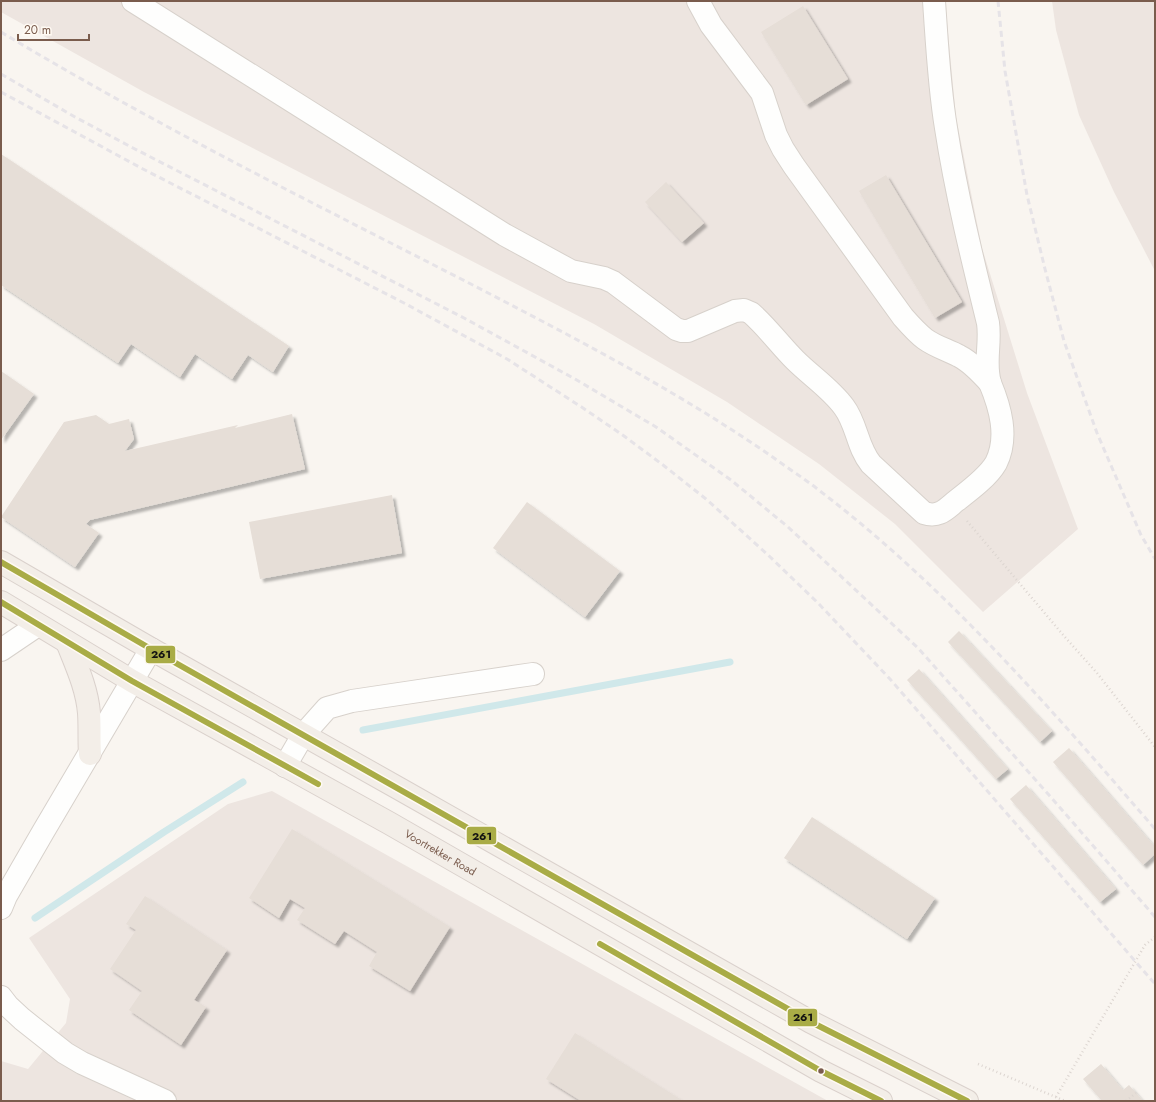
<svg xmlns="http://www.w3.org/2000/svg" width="1156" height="1102" viewBox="0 0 1156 1102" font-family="Jost,sans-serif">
	<defs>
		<filter id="shadow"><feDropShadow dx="3.5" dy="3.5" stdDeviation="1" flood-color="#0004"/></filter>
	</defs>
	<rect width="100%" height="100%" fill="#f9f5f0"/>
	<g fill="#ede5e0">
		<polygon points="1,1 945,1 956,117 982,248 1027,393 1078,529 983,612 895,524 819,464 727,402 594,324 144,92 1,12"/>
		<polygon points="1052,1 1155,1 1155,271 1114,192 1079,115 1056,30"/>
		<polygon points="272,791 828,1101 1,1101 1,1061 28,1069 66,1023 70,999 29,938 228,804"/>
	</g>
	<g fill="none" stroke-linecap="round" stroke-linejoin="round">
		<g stroke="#d0e8ea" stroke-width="7">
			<polyline points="363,730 730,662"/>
			<polyline points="35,918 164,832 243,782"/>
		</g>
	</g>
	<g fill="#e6ded7" filter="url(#shadow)">
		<polygon points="803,6 848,79 806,105 761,32"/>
		<polygon points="1,154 289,346 273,372 248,355 232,379 195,354 180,377 131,344 118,363 1,285"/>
		<polygon points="886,175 962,302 935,318 859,191"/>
		<polygon points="666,182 704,223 682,242 645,202"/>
		<polygon points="1,371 34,394 1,440"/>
		<polygon points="292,414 305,469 90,520 86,524 99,533 75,567 1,517 64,422 96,415 109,424 129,419 134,439 125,451 238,425 235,428"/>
		<polygon points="392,495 402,553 260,579 249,522"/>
		<polygon points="527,502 620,571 585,617 493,548"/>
		<polygon points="959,631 1052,731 1040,742 948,642"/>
		<polygon points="919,669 1008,769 996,779 907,680"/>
		<polygon points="1069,748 1155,847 1155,854 1143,865 1053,762"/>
		<polygon points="1026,785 1116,889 1100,902 1010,799"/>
		<polygon points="812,817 935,898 907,939 784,858"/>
		<polygon points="292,829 450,927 410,991 369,966 377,952 344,931 335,944 297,920 305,908 290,899 279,918 249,898"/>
		<polygon points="145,896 227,950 194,1000 206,1007 181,1045 129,1010 142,991 110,969 136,930 126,924"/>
		<polygon points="575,1033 683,1101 581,1101 546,1079"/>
		<polygon points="1101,1064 1123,1090 1129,1085 1143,1101 1102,1101 1083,1079"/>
	</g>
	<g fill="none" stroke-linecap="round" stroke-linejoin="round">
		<g stroke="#d7d1cb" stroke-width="24">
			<g id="minor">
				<path d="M133,1L505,235L571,271L604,278L613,282L676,329L682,331H688L735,311L744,310L751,313C767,327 780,345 795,360C811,376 831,389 844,407C857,424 857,447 871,464L924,513C939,518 946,509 956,501C969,491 988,477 996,463C1009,437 1000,407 990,383"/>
				<path d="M698,1L711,25L762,93L776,135L783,149L794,166L903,317C910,325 917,333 925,339C936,347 948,350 959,356C971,362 981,373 990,383C984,363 991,343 988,323C972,258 956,193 946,128C939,86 937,43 934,1"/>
				<polyline points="1,650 38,625"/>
				<polyline points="285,766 303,735 327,708 352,701 533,674"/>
				<polyline points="1,908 6,896 43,832 151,649"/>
				<polyline points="1,997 8,1006 22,1019 65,1053 82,1063 165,1101"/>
			</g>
		</g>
		<g stroke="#dad1cc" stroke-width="24">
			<g id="major">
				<polyline points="1,562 151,649 398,788 811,1022 967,1101"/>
				<path id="s1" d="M1,602L132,681L389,823L821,1071L881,1101"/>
				<path d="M67,642C76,665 87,688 89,713C90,727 89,741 90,754"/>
			</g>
		</g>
		<g stroke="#dcd5d0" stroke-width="2.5" stroke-dasharray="1 3" stroke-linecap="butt">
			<polyline points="967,521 1064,636 1097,673 1155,747"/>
			<polyline points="978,1064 1065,1101"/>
			<polyline points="1126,1101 1136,1093"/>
		</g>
		<use href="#minor" stroke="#fefefd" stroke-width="22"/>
		<use href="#major" stroke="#f3eee8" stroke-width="22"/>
		<g stroke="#e6e3e7" stroke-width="3" stroke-dasharray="6 4" stroke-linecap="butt">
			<polyline points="998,1 1005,71 1027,195 1045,269 1064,341 1097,433 1141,535 1155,559"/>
			<path d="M1,32C152,123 309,201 465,281C571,336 676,390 774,458C789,469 805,479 820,491C947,588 1051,709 1155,829"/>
			<polyline points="1,74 75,117 133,148 464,318 575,379 656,427 731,480 788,527 918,648 1049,795 1155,917"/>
			<polyline points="1,92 143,169 404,303 507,359 583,408 624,436 663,465 706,499 767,554 818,603 890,679 1155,984"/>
		</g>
		<polyline stroke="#dcd5d0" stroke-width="2.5" stroke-dasharray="1 3" stroke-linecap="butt" points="1056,1097 1145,945 1155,937"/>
		<g stroke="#fffaf3" stroke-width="9">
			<g id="bus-1">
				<polyline points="1,562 151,649 811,1022 967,1101"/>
				<polyline points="1,602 132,681 318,784"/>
				<polyline points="600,944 821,1071 881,1101"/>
			</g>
		</g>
		<use href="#bus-1" stroke="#a9ac46" stroke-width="6"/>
	</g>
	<circle fill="#7a5c4d" stroke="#fffaf3" stroke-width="1.5" cx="821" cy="1071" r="3.5"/>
	<g text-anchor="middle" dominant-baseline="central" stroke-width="3.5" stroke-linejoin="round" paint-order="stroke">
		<g font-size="11" fill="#7a5c4d" stroke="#fffaf3">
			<text stroke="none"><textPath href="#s1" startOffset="506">Voortrekker Road</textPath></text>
		</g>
	</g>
	<g stroke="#fffaf3" stroke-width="1.5">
		<rect x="145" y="645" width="31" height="19" rx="4" fill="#a9ac46"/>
		<rect x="466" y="826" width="31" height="19" rx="4" fill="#a9ac46"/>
		<rect x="787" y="1008" width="31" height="19" rx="4" fill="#a9ac46"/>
	</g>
	<g font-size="11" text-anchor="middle" font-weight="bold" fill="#111">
		<text x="161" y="658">261</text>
		<text x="482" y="840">261</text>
		<text x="803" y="1021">261</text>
	</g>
	<rect width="1156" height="1102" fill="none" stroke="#7a5c4d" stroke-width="4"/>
	<path d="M18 34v6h71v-6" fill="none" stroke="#7a5c4d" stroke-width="2"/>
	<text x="24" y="34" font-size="12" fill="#7a5c4d" stroke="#fffaf3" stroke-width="3" paint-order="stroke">20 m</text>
</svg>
